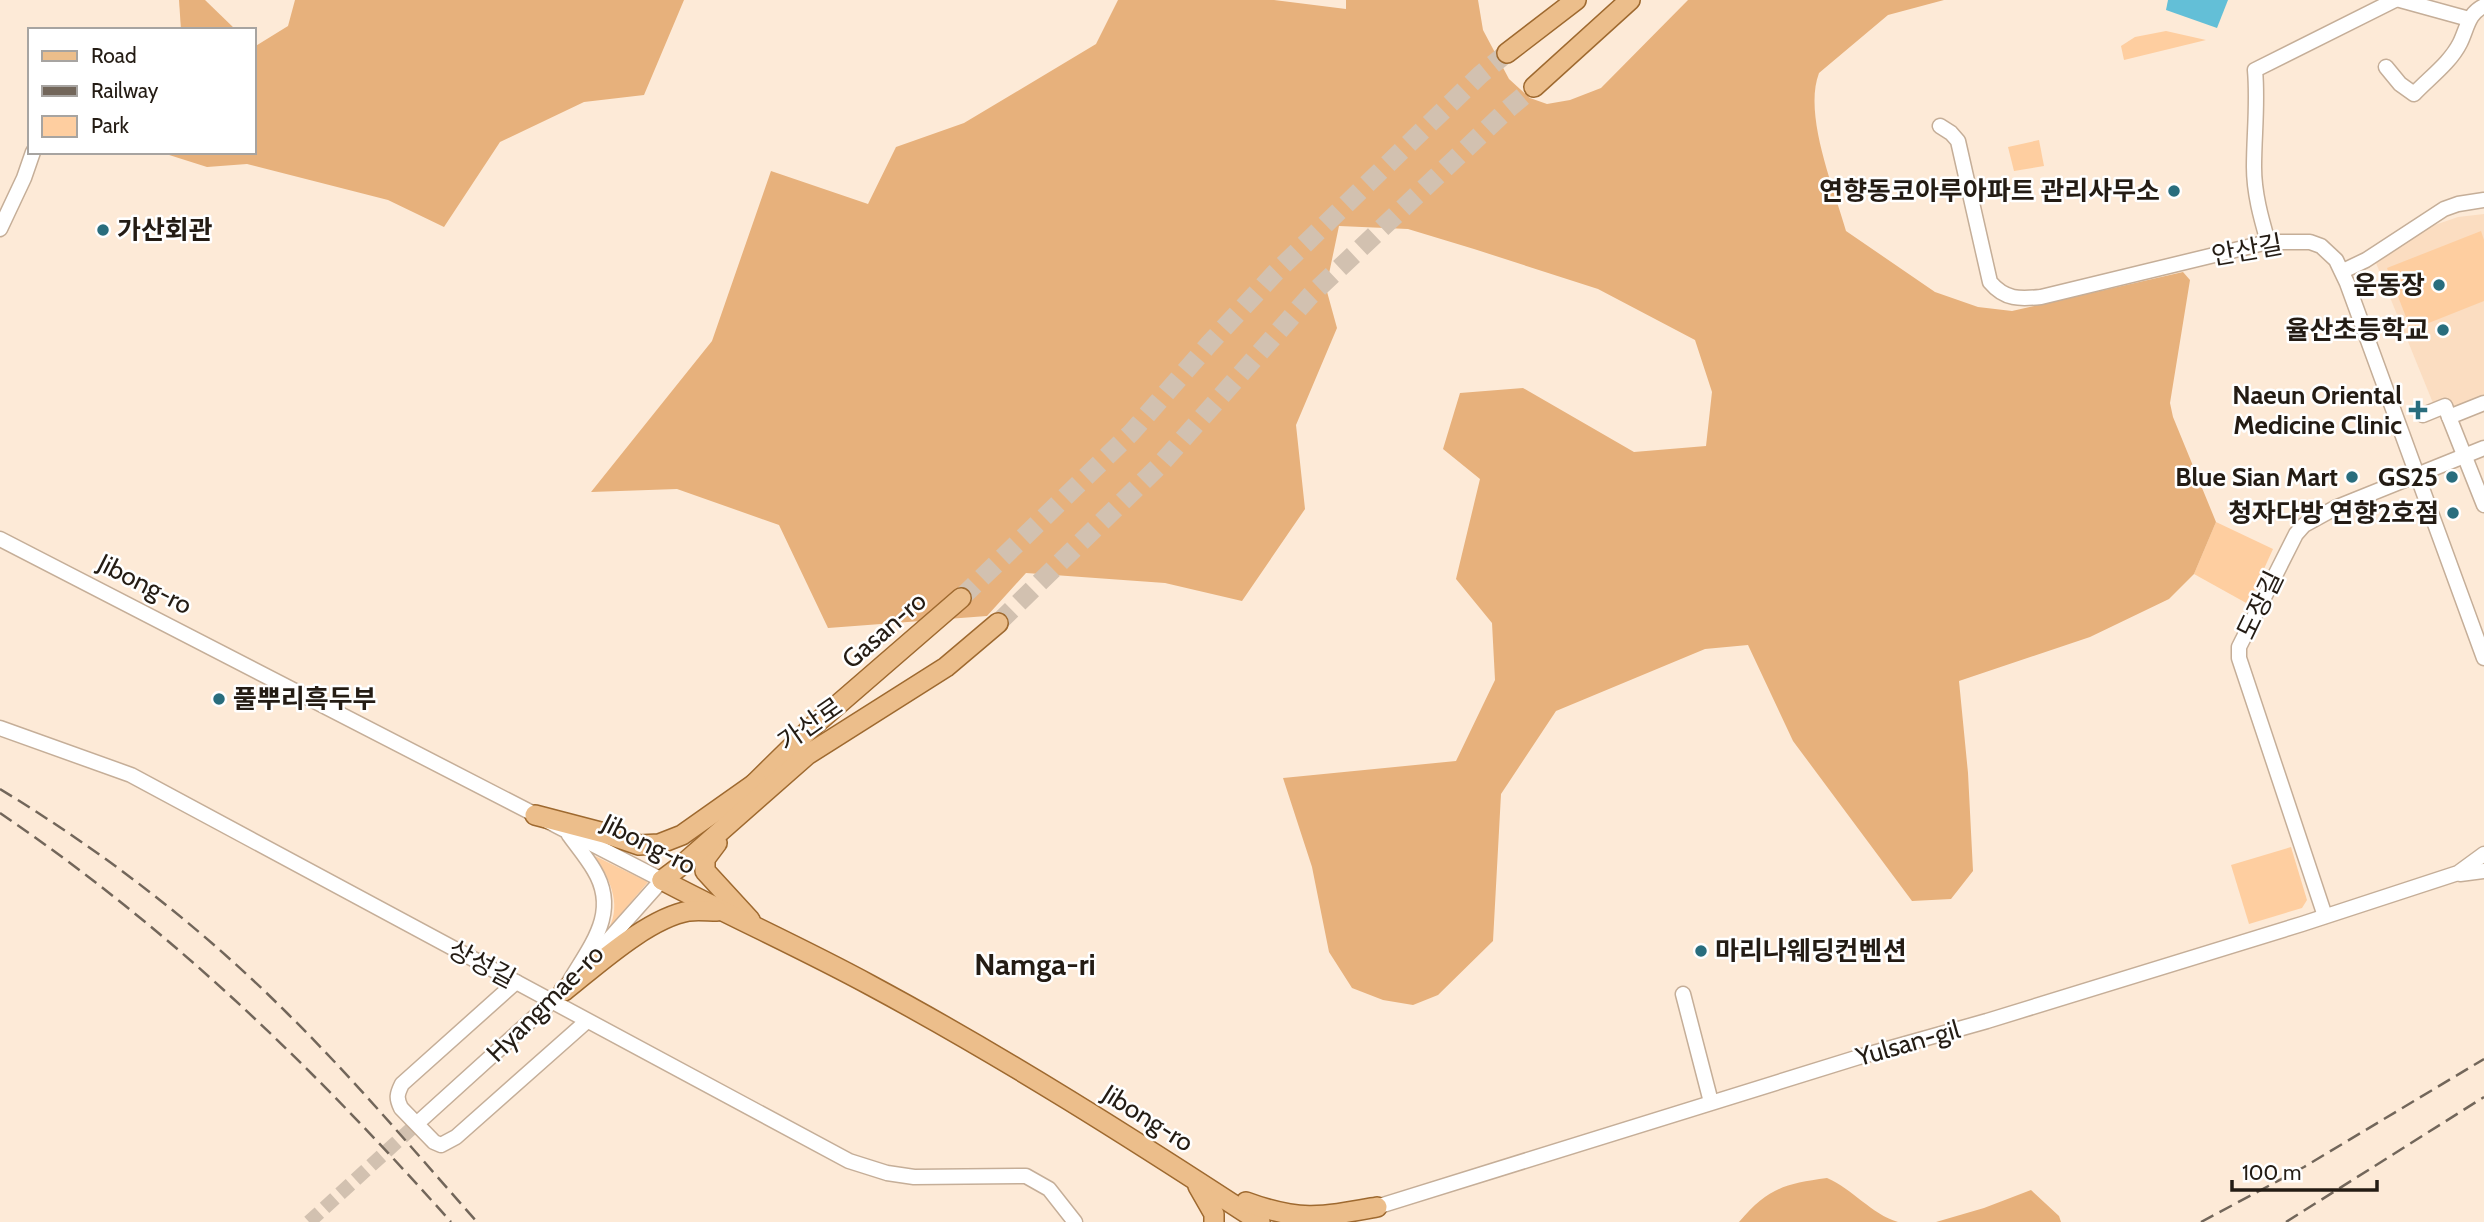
<svg xmlns="http://www.w3.org/2000/svg" width="2484" height="1222" viewBox="0 0 2484 1222" font-family="Cabin,'Noto Sans KR',sans-serif">
	<rect width="100%" height="100%" fill="#fdead7"/>
	<polygon fill="#fbddc1" points="2484,214 2484,397 2452,409 2446,399 2433,403 2376,263 2429,227 2458,217"/>
	<g fill="#fecea0">
		<polygon points="2166,31 2206,40 2124,60 2121,46 2135,37"/>
		<polygon points="2039,140 2044,166 2014,171 2008,147"/>
		<polygon points="2481,231 2484,240 2484,301 2411,330 2387,268"/>
		<polygon points="2216,522 2273,549 2248,604 2194,574"/>
		<polygon points="2291,847 2307,900 2302,908 2249,924 2231,865"/>
		<path d="M595,856L648,882L609,928C622,903 609,878 595,856Z"/>
	</g>
	<g fill="#e7b17c">
		<polygon points="179,0 205,0 236,30 181,30"/>
		<polygon points="295,0 684,0 644,95 584,102 500,142 444,227 388,200 247,164 207,167 166,154 166,152 254,152 254,47 288,26"/>
		<path d="M1118,0H1274L1346,9V0H1478L1483,30L1509,79L1530,98L1547,104L1570,100L1601,88L1688,0H1944L1888,15L1819,73C1803,115 1834,188 1846,231L1935,292L1978,307L2012,311L2183,272L2190,280L2170,403L2173,417L2216,522L2194,574L2169,599L2090,637L1959,681L1968,773L1973,871L1951,899L1912,901L1793,741L1748,645L1705,649L1556,711L1501,794L1493,941L1438,995L1413,1005L1383,1000L1352,988L1329,952L1312,867L1283,778L1456,761L1495,680L1492,623L1456,579L1480,479L1443,449L1460,393L1523,388L1634,452L1706,446L1712,392L1695,340L1598,289L1474,249L1408,229L1339,226L1326,288L1337,328L1296,425L1305,509L1242,601L1165,583L1026,573L987,616L828,628L779,525L677,489L591,492L712,341L771,171L868,204L896,147L964,123L1096,44Z"/>
		<path d="M1827,1178C1853,1189 1871,1214 1898,1222H1739C1768,1188 1784,1184 1827,1178Z"/>
		<polygon points="2031,1190 2059,1216 2061,1222 1936,1222 1984,1208"/>
	</g>
	<polygon fill="#63bfd7" points="2168,0 2228,0 2217,28 2166,10"/>
	<g fill="none" stroke-linecap="round" stroke-linejoin="round">
		<polyline stroke="#d2c1b0" stroke-width="14" stroke-dasharray="14 7" stroke-linecap="butt" points="309,1222 422,1119"/>
		<g stroke="#d2c1b0" stroke-width="19" stroke-dasharray="19 10" stroke-linecap="butt">
			<polyline points="961,598 1131,433 1209,344 1276,272 1480,75 1507,53"/>
			<polyline points="998,623 1159,466 1310,296 1508,109 1534,87"/>
		</g>
		<g stroke="#c5ae98" stroke-width="17">
			<g id="minor">
				<polyline points="2400,0 2469,19"/>
				<path d="M2386,67L2400,84L2414,94C2429,78 2450,63 2460,43C2467,29 2468,13 2484,6"/>
				<path d="M1940,126L1951,133L1958,141L1990,282C2005,300 2020,299 2041,297L2268,242H2310L2321,246L2336,260L2347,283L2484,658"/>
				<polyline points="0,229 24,178 33,152"/>
				<path d="M2268,242C2261,218 2254,193 2254,167C2254,135 2258,103 2255,70L2395,0"/>
				<polyline points="2343,271 2366,260 2444,209 2458,204 2484,200"/>
				<polyline points="2484,403 2449,417 2484,505"/>
				<polyline points="2423,415 2445,406 2449,417"/>
				<polyline points="0,539 662,880 589,962"/>
				<polyline points="0,728 131,775 849,1161 887,1173 914,1177 1026,1176 1049,1189 1075,1222"/>
				<polyline points="2460,874 2484,871"/>
				<polyline points="2325,916 2239,658 2239,647 2296,534 2304,525 2335,508 2484,448"/>
				<path d="M516,982L402,1084C397,1094 396,1098 401,1108L434,1142L441,1145L456,1137L587,1021"/>
				<path d="M568,984C590,946 620,913 594,870C587,858 577,846 569,835"/>
				<polyline points="1683,994 1711,1102"/>
				<polyline points="422,1119 559,995"/>
				<polyline points="1370,1209 1859,1057 1987,1021 2302,924 2458,873 2484,854"/>
			</g>
		</g>
		<g stroke="#9e692f" stroke-width="22">
			<g id="major">
				<polyline points="1507,53 1576,0"/>
				<polyline points="1534,87 1630,0"/>
				<polyline points="754,784 812,727 961,598"/>
				<polyline points="535,815 604,833 639,845 659,844 682,835 757,782"/>
				<polyline points="717,843 705,859 705,871 750,920"/>
				<path d="M662,880C730,916 802,948 870,985C1004,1057 1133,1139 1260,1222"/>
				<polyline points="662,880 682,865 807,755 946,667 998,623"/>
				<path d="M564,991C597,965 648,918 689,911C698,910 708,911 717,911"/>
				<polyline points="1198,1186 1214,1214 1214,1222"/>
				<path d="M1246,1202C1300,1222 1322,1217 1377,1207"/>
			</g>
		</g>
		<use href="#minor" stroke="#fff" stroke-width="14"/>
		<use href="#major" stroke="#ecbe8b" stroke-width="19"/>
		<g stroke="#72665a" stroke-width="2.5" stroke-dasharray="14 7" stroke-linecap="butt">
			<path d="M0,789C105,853 201,927 288,1014C355,1080 415,1152 477,1222"/>
			<path d="M0,813C173,931 312,1066 451,1222"/>
			<polyline points="2201,1222 2304,1167 2484,1059"/>
			<polyline points="2286,1222 2484,1097"/>
		</g>
	</g>
	<g fill="#296d7d" stroke="#fff" stroke-width="2.5">
		<circle cx="2174" cy="191" r="7"/>
		<circle cx="103" cy="230" r="7"/>
		<circle cx="2439" cy="285" r="7"/>
		<circle cx="2443" cy="330" r="7"/>
		<path d="M2414.5 399.5h7v7h7v7h-7v7h-7v-7h-7v-7h7z"/>
		<circle cx="2352" cy="477" r="7"/>
		<circle cx="2452" cy="477" r="7"/>
		<circle cx="2453" cy="513" r="7"/>
		<circle cx="219" cy="699" r="7"/>
		<circle cx="1701" cy="951" r="7"/>
	</g>
	<g text-anchor="middle" dominant-baseline="central" stroke-width="5" stroke-linejoin="round" paint-order="stroke">
		<g font-size="26" font-weight="bold" fill="#241c14" stroke="#fff" text-anchor="end">
			<text x="2160" y="191">연향동코아루아파트 관리사무소</text>
			<text x="117" y="230" text-anchor="start">가산회관</text>
			<text x="2425" y="285">운동장</text>
			<text x="2429" y="330">율산초등학교</text>
			<text x="2402" y="395">Naeun Oriental<tspan x="2402" dy="30">Medicine Clinic</tspan></text>
			<text x="2338" y="477">Blue Sian Mart</text>
			<text x="2438" y="477">GS25</text>
			<text x="2439" y="513">청자다방 연향2호점</text>
			<text x="233" y="699" text-anchor="start">풀뿌리흑두부</text>
			<text x="1715" y="951" text-anchor="start">마리나웨딩컨벤션</text>
		</g>
		<g font-size="26" fill="#241c14" stroke="#fff">
			<text transform="translate(2247 250) rotate(-10)">안산길</text>
			<text transform="translate(145 584) rotate(27)">Jibong-ro</text>
			<text transform="translate(2260 605) rotate(-64)">도장길</text>
			<text transform="translate(884 630) rotate(-41)">Gasan-ro</text>
			<text transform="translate(810 724) rotate(-35)">가산로</text>
			<text transform="translate(649 844) rotate(27)">Jibong-ro</text>
			<text transform="translate(482 964) rotate(28)">상성길</text>
			<text transform="translate(545 1003) rotate(-45)">Hyangmae-ro</text>
			<text transform="translate(1908 1043) rotate(-16)">Yulsan-gil</text>
			<text transform="translate(1148 1118) rotate(32)">Jibong-ro</text>
		</g>
		<g font-size="30" font-weight="bold" fill="#241c14" stroke="#fff">
			<text x="1035" y="964">Namga-ri</text>
		</g>
	</g>
	<rect x="28" y="28" width="228" height="126" fill="#ffffff" stroke="#a7a4a1" stroke-width="2"/>
	<rect x="42" y="51" width="35" height="10" fill="#ecbe8b" stroke="#a7a4a1" stroke-width="2"/>
	<text x="91" y="63" font-size="21" fill="#241c14">Road</text>
	<rect x="42" y="86" width="35" height="10" fill="#72665a" stroke="#a7a4a1" stroke-width="2"/>
	<text x="91" y="98" font-size="21" fill="#241c14">Railway</text>
	<rect x="42" y="116" width="35" height="21" fill="#fecea0" stroke="#a7a4a1" stroke-width="2"/>
	<text x="91" y="133" font-size="21" fill="#241c14">Park</text>
	<path d="M2232 1180v10h145v-10" fill="none" stroke="#241c14" stroke-width="3.5"/>
	<text x="2242" y="1180" font-size="21" fill="#241c14" stroke="#ffffff" stroke-width="5" paint-order="stroke">100 m</text>
</svg>
